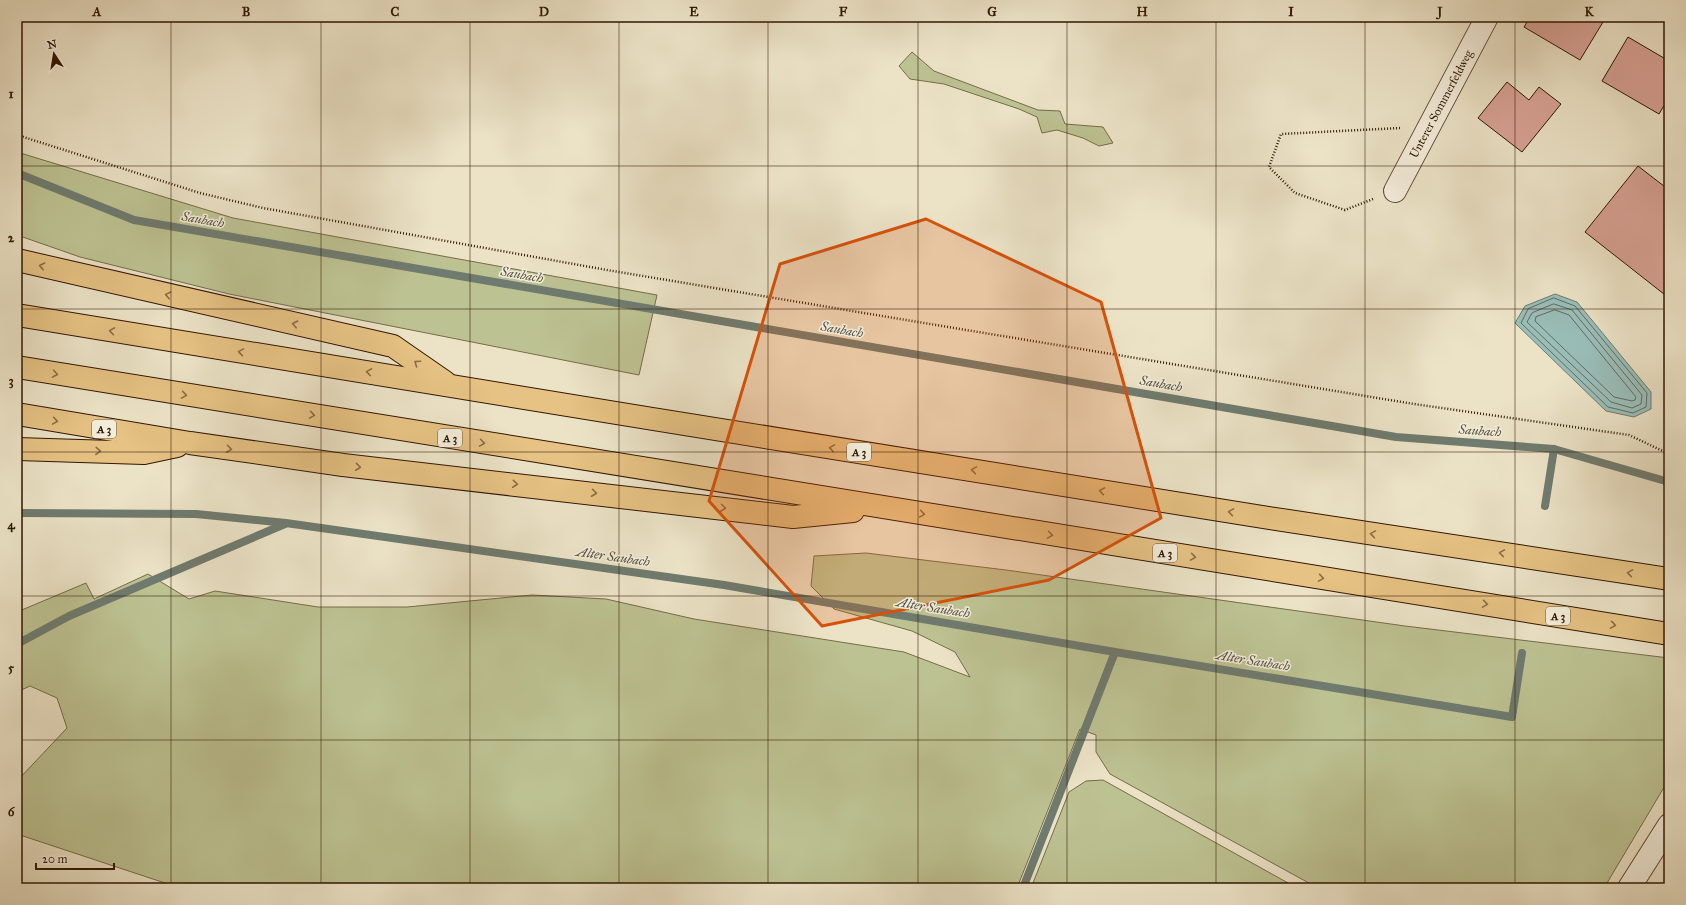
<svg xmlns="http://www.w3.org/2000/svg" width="1686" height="905" viewBox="0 0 1686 905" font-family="'IM FELL Great Primer',serif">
	<rect width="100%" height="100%" fill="#ece3c7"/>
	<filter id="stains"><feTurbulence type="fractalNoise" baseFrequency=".005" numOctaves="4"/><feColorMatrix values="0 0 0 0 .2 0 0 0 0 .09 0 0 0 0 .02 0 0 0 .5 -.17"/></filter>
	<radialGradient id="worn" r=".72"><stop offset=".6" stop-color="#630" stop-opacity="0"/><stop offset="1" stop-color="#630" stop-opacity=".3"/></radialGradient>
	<g fill="#bdc292" stroke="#776c49">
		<polygon points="912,52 934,71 1038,110 1060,111 1065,124 1103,127 1113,143 1099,146 1083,138 1057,130 1042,133 1037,117 1019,109 944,84 910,79 899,66"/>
		<polygon points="17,152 233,218 657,295 639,375 229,294 80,257 17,235"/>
		<polygon points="866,553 1006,570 1405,626 1669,658 1669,779 1604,888 1318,888 1110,774 1096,752 1096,735 1080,729 1017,888 180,888 17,834 17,781 67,728 57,698 30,686 17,692 17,612 86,583 94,599 148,574 189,599 215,591 318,607 407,607 532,595 606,599 694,619 904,652 970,677 955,652 912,631 834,609 811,586 814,556"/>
		<polygon points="1103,780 1297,888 1031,888 1069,792 1086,781"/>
	</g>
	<polygon fill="#99beb9" stroke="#6f7b6f" points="1555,294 1577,302 1651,392 1651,409 1634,417 1606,411 1515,323 1525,306"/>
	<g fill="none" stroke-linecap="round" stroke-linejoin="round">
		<g stroke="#656a5c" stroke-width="1">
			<polygon points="1554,298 1575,306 1647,393 1646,407 1633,413 1608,407 1521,323 1528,309"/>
			<polygon points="1554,304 1572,310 1642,395 1641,404 1632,408 1611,402 1527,322 1532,313"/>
			<polygon points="1555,310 1569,315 1636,397 1635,400 1632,401 1614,397 1535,321 1536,317"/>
		</g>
		<g stroke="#6f7b6f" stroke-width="8">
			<polyline points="17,173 134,220 1396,437 1554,449 1669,482"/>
			<polyline points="1545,506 1554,449"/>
			<polyline points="17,513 196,514 286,523 724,585 1115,652 1512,717 1522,653"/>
			<polyline points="17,644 69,616 285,524"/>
			<polyline points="1023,888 1115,652"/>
		</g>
	</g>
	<g fill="#d8a295" stroke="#311600">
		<polygon points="1530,17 1606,17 1580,60 1524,27"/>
		<polygon points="1657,17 1669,17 1669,25"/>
		<polygon points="1628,37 1669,61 1669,97 1659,114 1602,81"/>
		<polygon points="1507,82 1529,100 1539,87 1561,104 1522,152 1478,118"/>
		<polygon points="1638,166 1669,190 1669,298 1585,232"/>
	</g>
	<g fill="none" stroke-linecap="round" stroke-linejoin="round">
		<g stroke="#604932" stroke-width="24">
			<polyline id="minor" points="1395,191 1487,17"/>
		</g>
		<g stroke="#604932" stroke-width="24">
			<polyline id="tertiary" points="1629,888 1669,825"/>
		</g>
		<g stroke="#311600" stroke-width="24">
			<g id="motorway">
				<polyline points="17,260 393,346 445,382"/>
				<polyline points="17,315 653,419 1269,518 1669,579"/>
				<polyline points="17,367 1669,634"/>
				<polyline points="17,414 190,443 343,465 793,517 853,511"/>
				<polyline points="17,449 144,453 177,446"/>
			</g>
		</g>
		<g stroke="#311600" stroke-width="2.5" stroke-dasharray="1 2" stroke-linecap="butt">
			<polyline points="17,135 200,193 263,208 607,270 930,324 1414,404 1629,435 1669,454"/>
			<polyline points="1373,199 1345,210 1295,193 1269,167 1281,134 1400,128"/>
			<polyline points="1665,800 1669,794"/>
		</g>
		<use href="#minor" stroke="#f3eddb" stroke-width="22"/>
		<use href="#tertiary" stroke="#f3eddb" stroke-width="22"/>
		<use href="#motorway" stroke="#e6c284" stroke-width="22"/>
	</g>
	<defs><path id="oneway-chevron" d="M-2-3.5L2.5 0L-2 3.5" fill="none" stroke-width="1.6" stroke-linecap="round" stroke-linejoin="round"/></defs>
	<g stroke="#8c6c42">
		<use href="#oneway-chevron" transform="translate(42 266) rotate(-167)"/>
		<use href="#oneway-chevron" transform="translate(168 295) rotate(-167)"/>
		<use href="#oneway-chevron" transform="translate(295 324) rotate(-167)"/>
		<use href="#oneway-chevron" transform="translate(112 331) rotate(-171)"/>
		<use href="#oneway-chevron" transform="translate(241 352) rotate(-171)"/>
		<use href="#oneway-chevron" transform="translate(417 363) rotate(-145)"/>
		<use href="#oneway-chevron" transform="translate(369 372) rotate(-171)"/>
		<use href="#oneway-chevron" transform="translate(55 374) rotate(10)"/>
		<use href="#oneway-chevron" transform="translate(184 395) rotate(9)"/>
		<use href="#oneway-chevron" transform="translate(312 415) rotate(9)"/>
		<use href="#oneway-chevron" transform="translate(55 421) rotate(9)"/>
		<use href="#oneway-chevron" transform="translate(482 443) rotate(9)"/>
		<use href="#oneway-chevron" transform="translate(832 448) rotate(-171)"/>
		<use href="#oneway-chevron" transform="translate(229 449) rotate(8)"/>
		<use href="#oneway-chevron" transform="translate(98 451) rotate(2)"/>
		<use href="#oneway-chevron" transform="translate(358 467) rotate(6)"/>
		<use href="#oneway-chevron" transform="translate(974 470) rotate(-171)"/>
		<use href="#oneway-chevron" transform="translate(515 484) rotate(6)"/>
		<use href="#oneway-chevron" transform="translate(1102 491) rotate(-171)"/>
		<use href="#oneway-chevron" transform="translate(594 493) rotate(7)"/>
		<use href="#oneway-chevron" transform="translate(723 508) rotate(7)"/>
		<use href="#oneway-chevron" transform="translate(1231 512) rotate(-171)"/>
		<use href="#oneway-chevron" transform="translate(922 514) rotate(9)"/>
		<use href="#oneway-chevron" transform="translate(1373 534) rotate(-171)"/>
		<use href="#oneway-chevron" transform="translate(1050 535) rotate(9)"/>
		<use href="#oneway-chevron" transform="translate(1502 553) rotate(-171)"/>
		<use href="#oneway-chevron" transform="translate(1193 557) rotate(9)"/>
		<use href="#oneway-chevron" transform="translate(1630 573) rotate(-171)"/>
		<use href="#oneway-chevron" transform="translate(1321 578) rotate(9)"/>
		<use href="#oneway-chevron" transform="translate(1485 604) rotate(9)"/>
		<use href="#oneway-chevron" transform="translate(1613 625) rotate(9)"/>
	</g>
	<path fill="#d6520b" fill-opacity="0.2" stroke="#d6520b" stroke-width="3" stroke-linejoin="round" d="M926,219L1101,302L1161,518L1049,580L822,626L709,501L780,264Z"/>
	<path fill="none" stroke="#311600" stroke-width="1" stroke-opacity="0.55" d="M171,17V888M321,17V888M470,17V888M619,17V888M768,17V888M918,17V888M1067,17V888M1216,17V888M1365,17V888M1515,17V888M17,166H1669M17,309H1669M17,452H1669M17,596H1669M17,740H1669"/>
	<g text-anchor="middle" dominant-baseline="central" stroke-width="3" stroke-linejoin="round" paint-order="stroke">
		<g fill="#f3eddb" stroke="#6b5642" stroke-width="1">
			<rect x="92" y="420" width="24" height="18" rx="3"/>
			<rect x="438" y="429" width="24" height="18" rx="3"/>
			<rect x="847" y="443" width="24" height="18" rx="3"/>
			<rect x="1153" y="544" width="24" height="18" rx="3"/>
			<rect x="1546" y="607" width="24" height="18" rx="3"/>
		</g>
		<g font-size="11" font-weight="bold" fill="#311600">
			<text x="104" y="429">A 3</text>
			<text x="450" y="438">A 3</text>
			<text x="859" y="452">A 3</text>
			<text x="1165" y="553">A 3</text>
			<text x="1558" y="616">A 3</text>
		</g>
		<g font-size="12" fill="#311600" stroke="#f3eddb">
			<text transform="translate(1441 104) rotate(-62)">Unterer Sommerfeldweg</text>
		</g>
		<g font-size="13" font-style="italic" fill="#555141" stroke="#f3eddb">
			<text transform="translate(203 220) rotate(10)">Saubach</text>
			<text transform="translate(522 275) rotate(10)">Saubach</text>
			<text transform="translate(842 330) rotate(10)">Saubach</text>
			<text transform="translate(1161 384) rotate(10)">Saubach</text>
			<text transform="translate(1480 431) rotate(4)">Saubach</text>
			<text transform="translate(613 557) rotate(8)">Alter Saubach</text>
			<text transform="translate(933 608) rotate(9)">Alter Saubach</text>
			<text transform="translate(1253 661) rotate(9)">Alter Saubach</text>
		</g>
	</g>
	<rect width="1686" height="905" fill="none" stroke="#ece3c7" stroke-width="44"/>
	<g transform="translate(54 54) rotate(348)" stroke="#f3eddb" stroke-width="3" paint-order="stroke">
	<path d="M0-3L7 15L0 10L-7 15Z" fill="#311600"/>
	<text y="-6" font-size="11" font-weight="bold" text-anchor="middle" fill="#311600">N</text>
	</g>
	<path d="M36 863v6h78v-6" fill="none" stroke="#311600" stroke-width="2"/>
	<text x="42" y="863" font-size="12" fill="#311600" stroke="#f3eddb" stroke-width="3" paint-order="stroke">20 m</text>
	<rect x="22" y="22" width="1642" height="861" fill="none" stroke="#311600" stroke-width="1.5"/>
	<g font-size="13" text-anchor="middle" font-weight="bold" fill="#311600">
		<text x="97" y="16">A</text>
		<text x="246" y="16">B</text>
		<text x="395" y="16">C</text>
		<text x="544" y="16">D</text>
		<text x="694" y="16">E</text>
		<text x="843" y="16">F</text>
		<text x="992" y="16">G</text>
		<text x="1142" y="16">H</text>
		<text x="1291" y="16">I</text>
		<text x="1440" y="16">J</text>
		<text x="1589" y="16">K</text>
		<text x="11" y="98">1</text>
		<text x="11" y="242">2</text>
		<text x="11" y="385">3</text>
		<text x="11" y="529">4</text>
		<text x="11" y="672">5</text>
		<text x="11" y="816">6</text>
	</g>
	<rect width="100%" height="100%" filter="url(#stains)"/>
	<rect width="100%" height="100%" fill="url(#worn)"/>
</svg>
